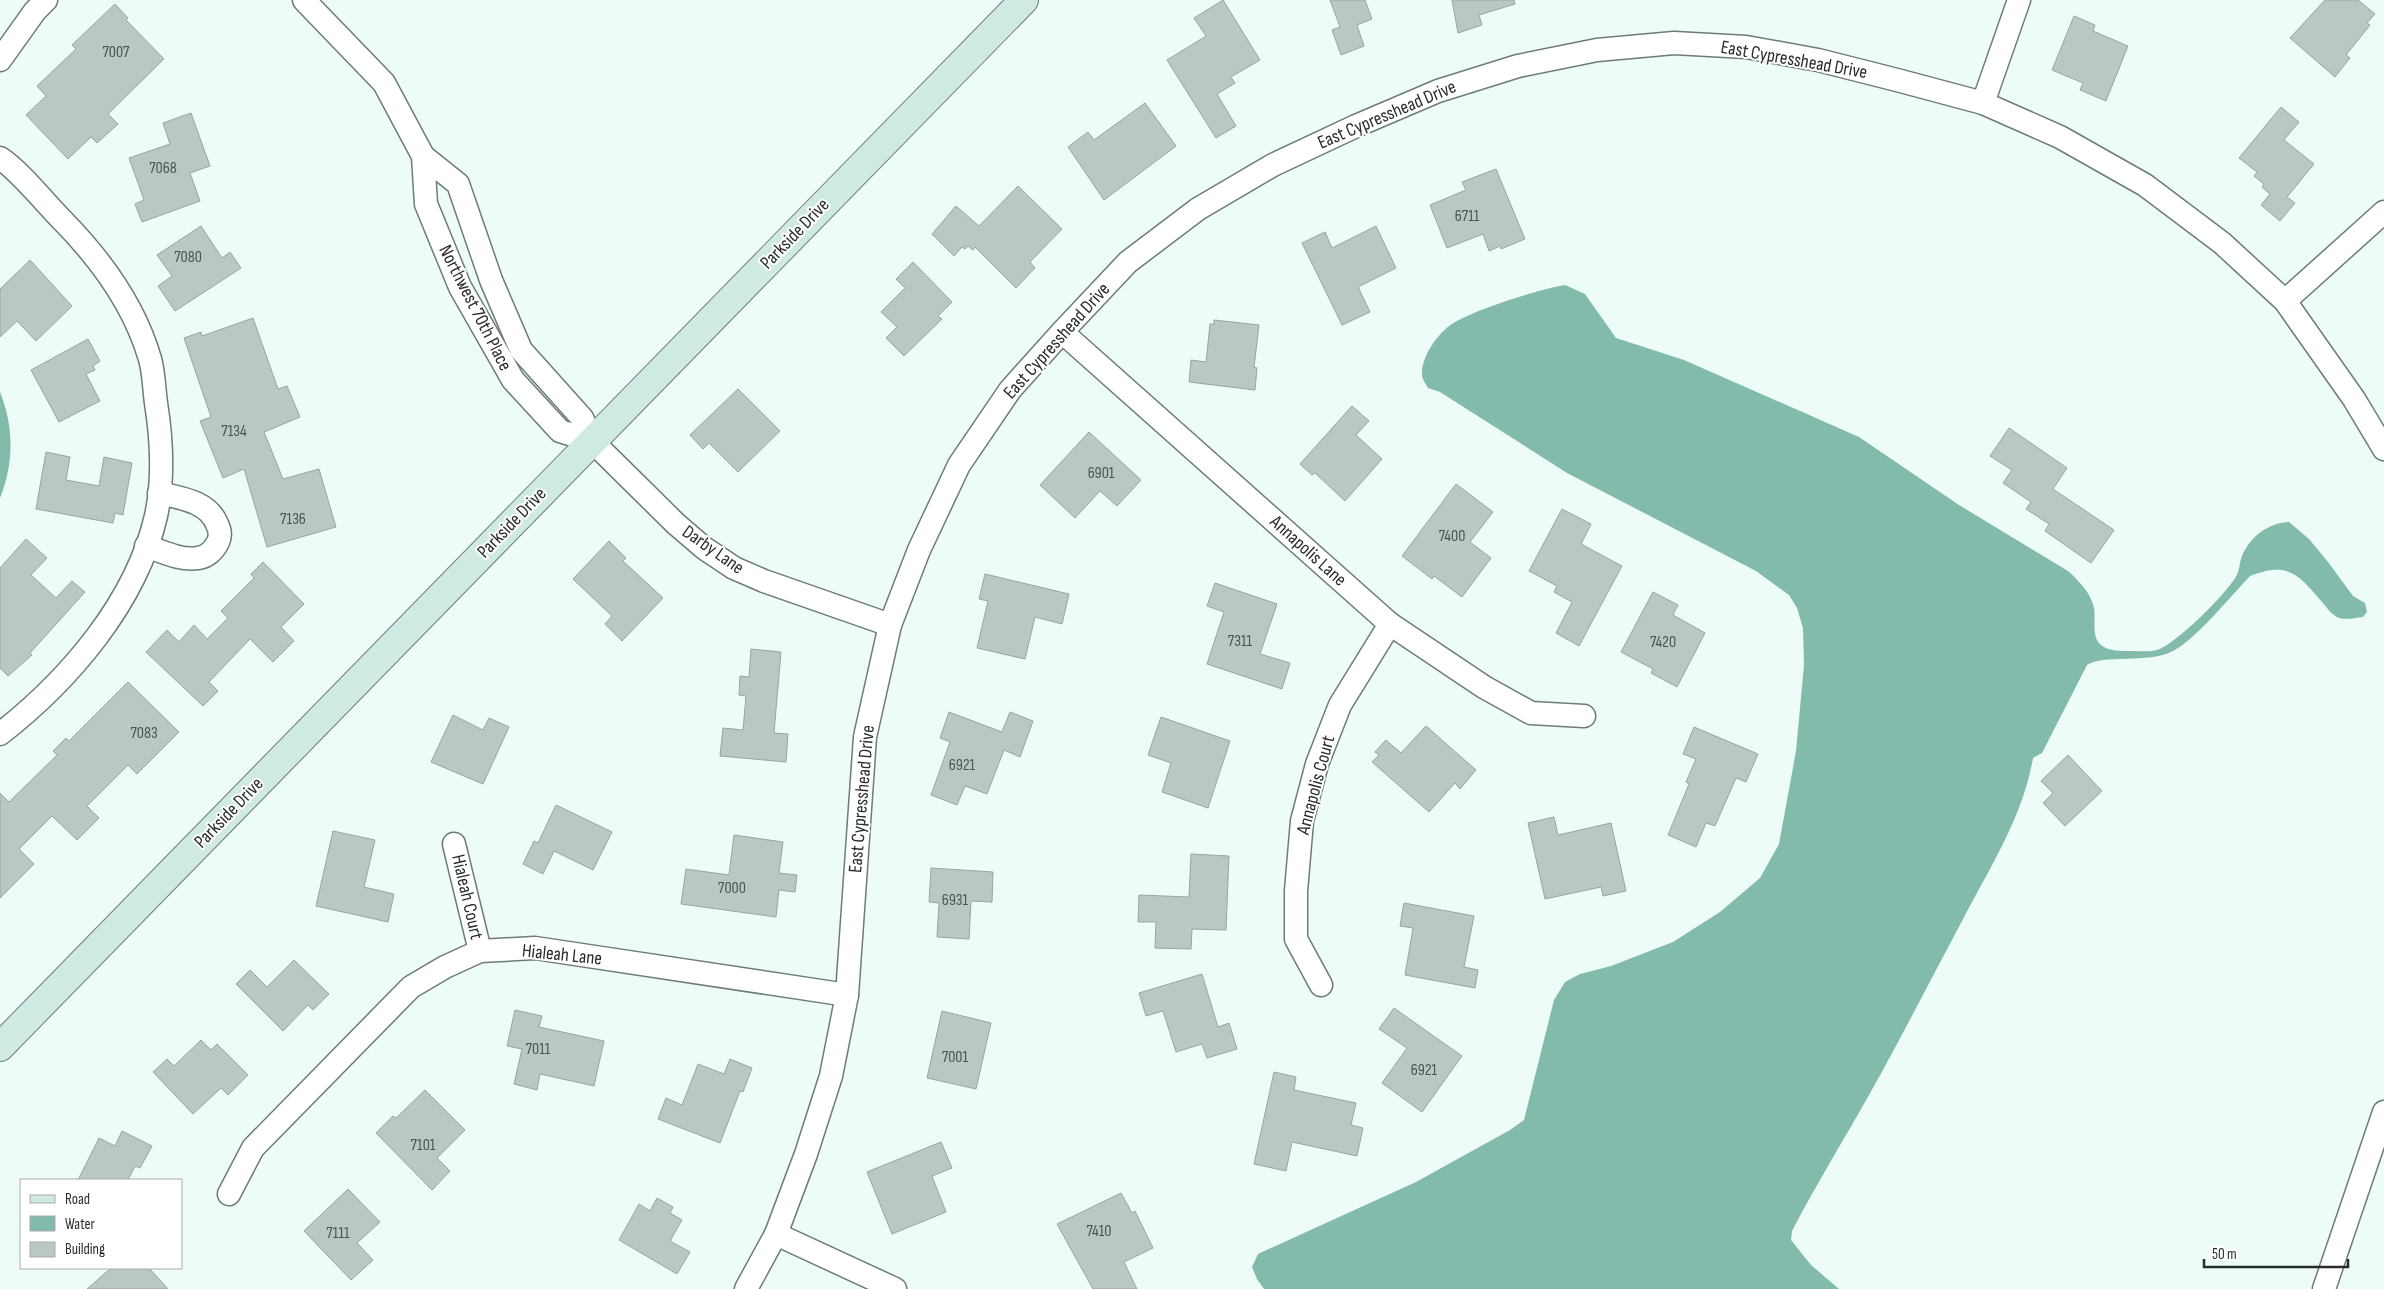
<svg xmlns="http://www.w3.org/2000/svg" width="2384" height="1289" viewBox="0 0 2384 1289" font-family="'Sofia Sans Condensed',sans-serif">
	<rect width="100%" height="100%" fill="#edfcf7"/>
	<g fill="#82bbab">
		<path d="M1565,285L1585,294L1616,338L1684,360L1859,437L1959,505L2068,571C2079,581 2091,593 2094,608C2096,619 2091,637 2101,645C2109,652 2123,651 2134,651C2141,651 2150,652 2157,650C2175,645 2225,595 2235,578C2240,572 2239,563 2242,556C2250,537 2268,523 2289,522L2309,539L2328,562L2353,596L2365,603L2367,612L2363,617C2356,618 2346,620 2339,618C2332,615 2327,608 2322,602C2298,574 2288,561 2250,576C2231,596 2195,640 2173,651C2148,664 2103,654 2087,665L2042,753L2033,758C2023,817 1989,869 1962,921C1931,979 1901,1038 1869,1095C1843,1141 1816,1185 1792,1231L1791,1240L1811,1265L1839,1289H1264L1257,1279L1252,1267L1258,1254L1416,1182L1510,1130L1524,1120L1554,1000L1565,982L1580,974L1611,966L1673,942L1720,912L1760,878L1779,844L1796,751L1804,665L1803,628L1797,608L1789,595L1756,571L1567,473L1440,392L1428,388C1426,384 1422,379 1422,375C1421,358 1436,336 1449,326C1469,311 1540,289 1565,285Z"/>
		<path d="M0,392C14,427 14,463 0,498Z"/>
	</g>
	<g fill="#bac8c4" stroke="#98a5a1">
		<polygon points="1223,0 1260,60 1231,77 1235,83 1217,94 1236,126 1216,138 1167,60 1206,36 1194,18"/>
		<polygon points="1330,0 1365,0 1372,19 1357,25 1364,46 1341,55 1332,30 1340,27"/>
		<polygon points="1452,0 1514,0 1515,4 1479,15 1482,25 1458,33"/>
		<polygon points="2325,0 2358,0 2375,14 2367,23 2370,25 2346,55 2350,58 2335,77 2290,38"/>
		<polygon points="115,4 128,18 126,20 164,59 108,114 118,124 97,143 91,137 68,159 26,115 46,96 37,86 76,49 72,45"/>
		<polygon points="2074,16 2095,25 2093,31 2128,46 2106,101 2080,90 2083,83 2052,70"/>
		<polygon points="1145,103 1176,146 1104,200 1068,147 1088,132 1094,140"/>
		<polygon points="2281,107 2299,122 2284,140 2314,164 2287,197 2295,203 2280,221 2261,205 2270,194 2262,187 2264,184 2254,176 2257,172 2239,158"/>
		<polygon points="191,113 210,166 190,173 200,201 142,222 135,204 144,200 129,158 170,144 163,123"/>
		<polygon points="1496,169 1525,239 1501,249 1500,246 1489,251 1483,234 1447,248 1430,205 1466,190 1462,182"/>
		<polygon points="1018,186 1062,229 1030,262 1035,268 1016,288 975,247 973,250 968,246 965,249 962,247 954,256 932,234 956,206 979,226"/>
		<polygon points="201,226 222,258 230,252 241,268 175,311 158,286 172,276 157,255"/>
		<polygon points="1376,226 1396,268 1358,287 1370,312 1342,325 1302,243 1325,232 1332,248"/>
		<polygon points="30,260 72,306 36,341 17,321 0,337 0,289"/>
		<polygon points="913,262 952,302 938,316 942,319 904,356 886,338 897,327 881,312 905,288 896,279"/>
		<polygon points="253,318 278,389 287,386 300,417 264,432 283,479 319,469 336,527 267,547 244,469 223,478 200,421 211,417 184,338 201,332 202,336"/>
		<polygon points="1214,320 1259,325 1254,367 1257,368 1255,390 1189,382 1191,360 1206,362 1210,324 1214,324"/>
		<polygon points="88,339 100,361 93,366 95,370 86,374 100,401 59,422 31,370"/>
		<polygon points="738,389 780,431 738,472 709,443 703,449 690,435"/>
		<polygon points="1352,406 1369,421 1356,435 1382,459 1345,501 1315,473 1312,475 1300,464"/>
		<polygon points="2009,428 2067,468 2053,489 2114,530 2091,563 2045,531 2049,524 2026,509 2031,502 2003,483 2012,470 1990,456"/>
		<polygon points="1089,432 1141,480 1117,506 1100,491 1075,518 1040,485"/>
		<polygon points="46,452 70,457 66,480 99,486 104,457 132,463 123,515 115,513 113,523 36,509"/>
		<polygon points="1456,484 1493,512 1470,542 1491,558 1462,597 1434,576 1432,579 1402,556"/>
		<polygon points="1562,509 1591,524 1581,544 1622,566 1579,646 1556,633 1572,602 1554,592 1557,586 1529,571"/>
		<polygon points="26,539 47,558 31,575 56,598 72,581 85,592 30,653 32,655 8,676 0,668 0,568"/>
		<polygon points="609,541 626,558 623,561 663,598 622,641 605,624 612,616 573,579"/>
		<polygon points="263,562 304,604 281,627 294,641 273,662 250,639 209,682 218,691 203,706 146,652 167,630 179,642 194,625 207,639 228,618 221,611 254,578 251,574"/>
		<polygon points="985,574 1069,594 1062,624 1035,617 1025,659 977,648 988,601 979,599"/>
		<polygon points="1215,583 1277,604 1260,654 1290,663 1282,689 1207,664 1224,612 1207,606"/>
		<polygon points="1653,592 1678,605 1673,615 1705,633 1677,687 1651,673 1653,669 1621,652"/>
		<polygon points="751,649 781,652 774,733 788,734 786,762 720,756 723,728 743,730 746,696 739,695 740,676 749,677"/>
		<polygon points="128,682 179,732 137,774 128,765 87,806 99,818 77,840 52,816 19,849 34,864 0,898 0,793 9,802 57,755 53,751 66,738 69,741"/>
		<polygon points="949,712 1002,732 1010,712 1033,721 1020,757 1004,750 987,794 965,786 957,805 931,795 950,742 940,738"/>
		<polygon points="453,715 483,730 489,718 509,727 483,784 431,762"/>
		<polygon points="1161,717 1230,741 1208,808 1162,792 1171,763 1148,755"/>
		<polygon points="1426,726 1476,770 1460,789 1455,783 1429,812 1372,762 1379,755 1375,752 1386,740 1401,753"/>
		<polygon points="1694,727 1758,754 1746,782 1736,778 1715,826 1706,823 1696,847 1668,835 1689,784 1686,782 1696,759 1683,754"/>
		<polygon points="2068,755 2102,791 2065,826 2043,803 2053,793 2041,781"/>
		<polygon points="556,805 612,832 593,870 554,851 543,874 523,864 534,841 538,843"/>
		<polygon points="1554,817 1558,835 1611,823 1626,891 1603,896 1601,887 1545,899 1528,823"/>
		<polygon points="333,831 375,840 364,887 394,894 388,922 316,906"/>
		<polygon points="734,835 783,842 779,873 797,875 795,892 779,890 776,917 681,904 686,869 729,875"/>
		<polygon points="1191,854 1229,856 1226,930 1192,929 1191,949 1155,948 1156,922 1138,922 1139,895 1189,897"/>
		<polygon points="931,868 993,872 992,902 971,901 969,939 937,937 939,903 929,902"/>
		<polygon points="1404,903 1474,916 1464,967 1478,970 1475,988 1405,975 1413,928 1400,926"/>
		<polygon points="294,960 329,994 313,1010 308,1005 283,1031 236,984 250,970 267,987"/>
		<polygon points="1202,974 1218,1027 1229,1023 1237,1049 1207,1058 1202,1044 1176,1052 1163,1011 1146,1016 1139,993"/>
		<polygon points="1394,1008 1462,1056 1422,1112 1382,1083 1407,1048 1379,1029"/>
		<polygon points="515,1010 542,1016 539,1027 604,1041 594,1086 540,1074 537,1090 514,1084 522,1049 507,1046"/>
		<polygon points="942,1011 991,1023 976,1089 927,1078"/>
		<polygon points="201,1040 211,1050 217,1044 248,1075 228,1095 221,1088 193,1114 153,1072 167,1059 174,1066"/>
		<polygon points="730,1059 752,1068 743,1092 740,1091 720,1143 658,1119 666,1098 682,1105 698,1064 724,1074"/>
		<polygon points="1274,1072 1296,1077 1294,1090 1356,1103 1351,1125 1363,1128 1357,1156 1292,1142 1286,1171 1254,1164"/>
		<polygon points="425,1090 465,1130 437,1158 450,1171 432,1190 376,1133 393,1116 396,1118"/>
		<polygon points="122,1131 152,1146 140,1168 135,1166 128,1180 78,1180 99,1138 115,1146"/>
		<polygon points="941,1142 952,1168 932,1176 946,1212 892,1234 867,1172"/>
		<polygon points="348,1189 380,1222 357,1243 373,1260 351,1280 304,1231"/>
		<polygon points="1121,1193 1132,1213 1135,1211 1153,1248 1124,1262 1137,1289 1093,1289 1057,1224"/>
		<polygon points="657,1198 673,1207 670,1213 682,1220 670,1241 690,1252 677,1274 619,1240 639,1204 650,1211"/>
		<polygon points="111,1268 149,1268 168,1289 87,1289"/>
	</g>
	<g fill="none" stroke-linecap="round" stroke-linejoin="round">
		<g stroke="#6e7b77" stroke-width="25">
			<g id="street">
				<polyline points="304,0 384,83 423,156 426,204 460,287 513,380 560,431 592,441"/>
				<polyline points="0,60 35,11 46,0"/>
				<polyline points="1983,103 2019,0"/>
				<polyline points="423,156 458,184 491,280 521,350 582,418 592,441 676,524 704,548 734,568 764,581 890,625"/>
				<path d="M0,158C19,170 47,205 64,222C101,260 135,307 150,359C154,373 154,389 156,403C162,441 164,479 156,516C136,603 68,681 0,734"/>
				<polyline points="2285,301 2384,212"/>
				<polyline points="1062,332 1390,624 1484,687 1531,713 1584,716"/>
				<path d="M146,546C161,551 181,561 198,558C207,557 214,550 218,542C221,536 220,530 217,524C208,501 180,498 159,493"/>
				<polyline points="454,844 480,951"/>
				<polyline points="1321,985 1296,939 1296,891 1302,821 1317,764 1340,705 1390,624"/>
				<polyline points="229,1194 253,1148 411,987 445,967 480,951 535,948 847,995"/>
				<polyline points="776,1234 895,1289"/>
				<polyline points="746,1289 776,1234 806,1154 831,1076 847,995 865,737 890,625 919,550 959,465 1010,390 1062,332 1128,262 1198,209 1273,165 1356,126 1438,91 1518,66 1597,50 1674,43 1746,47 1818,60 1897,80 1983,103 2060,137 2145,185 2222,243 2285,301 2354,399 2384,449"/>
				<polyline points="2324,1289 2384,1112"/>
			</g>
		</g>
		<g stroke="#6e7b77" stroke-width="30">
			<polyline id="secondary" points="0,1047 1024,0"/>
		</g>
		<use href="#street" stroke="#fff" stroke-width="22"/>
		<use href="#secondary" stroke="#cfeae3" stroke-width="28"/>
	</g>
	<g text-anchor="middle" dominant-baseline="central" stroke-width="4" stroke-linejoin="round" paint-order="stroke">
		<g font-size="16" fill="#4c5451">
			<text x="116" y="52">7007</text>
			<text x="163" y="168">7068</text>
			<text x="1467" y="216">6711</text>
			<text x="188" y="257">7080</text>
			<text x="234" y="431">7134</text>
			<text x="1101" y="473">6901</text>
			<text x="293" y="519">7136</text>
			<text x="1452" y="536">7400</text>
			<text x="1240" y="641">7311</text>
			<text x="1663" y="642">7420</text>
			<text x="144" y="733">7083</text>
			<text x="962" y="765">6921</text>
			<text x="732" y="888">7000</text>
			<text x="955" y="900">6931</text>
			<text x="538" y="1049">7011</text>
			<text x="955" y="1057">7001</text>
			<text x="1424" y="1070">6921</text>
			<text x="423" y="1145">7101</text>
			<text x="1099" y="1231">7410</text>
			<text x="338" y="1233">7111</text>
		</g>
		<g font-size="19" fill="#282d2b" stroke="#fff">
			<text transform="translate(1794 60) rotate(10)">East Cypresshead Drive</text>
			<text transform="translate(1387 115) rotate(-23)">East Cypresshead Drive</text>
			<text transform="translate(795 234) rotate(-46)">Parkside Drive</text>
			<text transform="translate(475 308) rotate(63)">Northwest 70th Place</text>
			<text transform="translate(1057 341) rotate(-48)">East Cypresshead Drive</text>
			<text transform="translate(512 523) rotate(-46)">Parkside Drive</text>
			<text transform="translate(713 550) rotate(35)">Darby Lane</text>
			<text transform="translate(1308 551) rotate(42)">Annapolis Lane</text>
			<text transform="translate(1316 785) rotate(-75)">Annapolis Court</text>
			<text transform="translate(862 799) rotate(-85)">East Cypresshead Drive</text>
			<text transform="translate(229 813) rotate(-46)">Parkside Drive</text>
			<text transform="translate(467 897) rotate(77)">Hialeah Court</text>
			<text transform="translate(562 955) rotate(6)">Hialeah Lane</text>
		</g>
	</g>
	<rect x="20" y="1179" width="162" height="90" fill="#ffffff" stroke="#a9abaa"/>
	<rect x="30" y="1195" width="25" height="8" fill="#cfeae3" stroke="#a9abaa"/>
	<text x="65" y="1204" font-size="15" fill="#282d2b">Road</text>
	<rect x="30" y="1216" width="25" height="15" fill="#82bbab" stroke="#a9abaa"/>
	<text x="65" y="1229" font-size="15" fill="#282d2b">Water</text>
	<rect x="30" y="1242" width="25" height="15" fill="#bac8c4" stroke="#a9abaa"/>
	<text x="65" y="1254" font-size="15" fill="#282d2b">Building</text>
	<path d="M2204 1259v8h144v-8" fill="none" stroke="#282d2b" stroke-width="2.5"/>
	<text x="2212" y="1259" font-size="15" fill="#282d2b" stroke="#ffffff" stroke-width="4" paint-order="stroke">50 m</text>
</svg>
